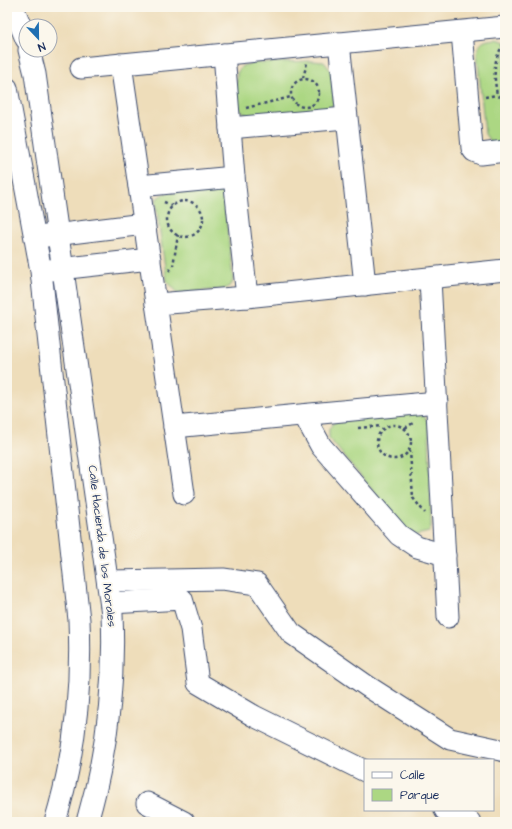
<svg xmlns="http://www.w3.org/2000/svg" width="512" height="829" viewBox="0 0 512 829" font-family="'Architects Daughter',sans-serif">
	<rect width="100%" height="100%" fill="#fbf7ec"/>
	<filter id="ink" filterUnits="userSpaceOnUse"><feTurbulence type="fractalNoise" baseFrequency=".025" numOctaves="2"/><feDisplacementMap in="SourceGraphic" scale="8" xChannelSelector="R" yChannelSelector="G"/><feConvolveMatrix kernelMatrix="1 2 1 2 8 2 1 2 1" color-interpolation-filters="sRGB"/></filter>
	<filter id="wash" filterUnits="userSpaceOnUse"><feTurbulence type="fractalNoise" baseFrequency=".012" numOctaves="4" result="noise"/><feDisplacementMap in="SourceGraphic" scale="16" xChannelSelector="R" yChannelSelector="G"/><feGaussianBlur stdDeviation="0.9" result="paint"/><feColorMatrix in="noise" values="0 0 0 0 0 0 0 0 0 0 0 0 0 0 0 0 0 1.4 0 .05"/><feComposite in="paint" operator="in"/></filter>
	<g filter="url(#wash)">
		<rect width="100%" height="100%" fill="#eeddba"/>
		<g fill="#acd783" stroke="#648370">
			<path d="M496,39L505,42V145L493,146L485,134L477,52C480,41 485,40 496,39Z"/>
			<path d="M313,61L324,62L332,72L334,104L328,110L256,117C229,112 237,94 237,73L242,66L252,63Z"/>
			<polygon points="211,190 218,190 223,193 233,278 232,284 225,289 178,293 167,281 156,205 157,198 165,193"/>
			<polygon points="421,412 427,420 429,427 431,526 429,532 416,535 404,528 329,438 329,429 334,422"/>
		</g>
	</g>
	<g filter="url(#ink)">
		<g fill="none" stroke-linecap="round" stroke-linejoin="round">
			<g stroke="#3b496c" stroke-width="23">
				<g id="minor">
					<polyline points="13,7 26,39"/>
					<polyline points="462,32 472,148 474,151 481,154 505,151"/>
					<polyline points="339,43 365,285"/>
					<path d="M29,50L35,74L112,614C115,685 107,754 87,822"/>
					<polyline points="224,54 234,177 247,297"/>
					<polyline points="121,64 184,494"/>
					<polyline points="81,68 505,27"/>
					<path d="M7,88L41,271L79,620C82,689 75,756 55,822"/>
					<polyline points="230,128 346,118"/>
					<polyline points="139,186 234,177"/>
					<polyline points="46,236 144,224"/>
					<polyline points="50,270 150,259"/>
					<polyline points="430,279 448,617"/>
					<polyline points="156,304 247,297 505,270"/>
					<polyline points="304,415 321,446 399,535 417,547 445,555"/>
					<polyline points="174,427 437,402"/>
					<polyline points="109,581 223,579 257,584 291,633 367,686 450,739 505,751"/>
					<polyline points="111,603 182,599 191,629 198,683 254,716 365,771"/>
					<polyline points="147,803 184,822"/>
					<polyline points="445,810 470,822"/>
				</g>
			</g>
			<g stroke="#3b496c" stroke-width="2.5" stroke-dasharray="3 3" stroke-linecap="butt">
				<path d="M504,44C492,60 494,76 497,95L505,101"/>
				<polyline points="303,78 307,63"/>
				<circle cx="305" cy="93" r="14"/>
				<polyline points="485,97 497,95"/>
				<polyline points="246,108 291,97"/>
				<circle cx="185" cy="219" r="18"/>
				<polyline points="164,202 173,206"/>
				<polyline points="169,271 173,266 178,235"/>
				<circle cx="394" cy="442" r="17"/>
				<polyline points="358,428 381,426"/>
				<polyline points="405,428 413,423"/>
				<polyline points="410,450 413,498 425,513"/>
			</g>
			<use href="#minor" stroke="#fff" stroke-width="21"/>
		</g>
	</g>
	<g text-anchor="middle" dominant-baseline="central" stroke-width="4" stroke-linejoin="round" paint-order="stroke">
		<g font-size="12" fill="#1b2f5e" stroke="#fbf7ec">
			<text transform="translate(102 546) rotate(83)">Calle Hacienda de los Morales</text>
		</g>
	</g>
	<rect width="512" height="829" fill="none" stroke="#fbf7ec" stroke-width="24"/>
	<rect x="364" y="759" width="130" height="52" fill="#fbf7ec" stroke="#a1a7b3"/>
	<rect x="372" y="772" width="20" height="6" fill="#ffffff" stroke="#a1a7b3"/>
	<text x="400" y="779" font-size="12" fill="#1b2f5e">Calle</text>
	<rect x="372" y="789" width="20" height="12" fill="#acd783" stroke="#a1a7b3"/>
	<text x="400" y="799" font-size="12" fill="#1b2f5e">Parque</text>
	<g transform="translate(38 38) rotate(158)"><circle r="19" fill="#fbf7ec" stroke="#a1a7b3"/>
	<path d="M0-3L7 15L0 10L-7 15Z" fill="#1f6fb2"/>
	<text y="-6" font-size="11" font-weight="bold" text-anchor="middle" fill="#1b2f5e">N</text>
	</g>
</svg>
